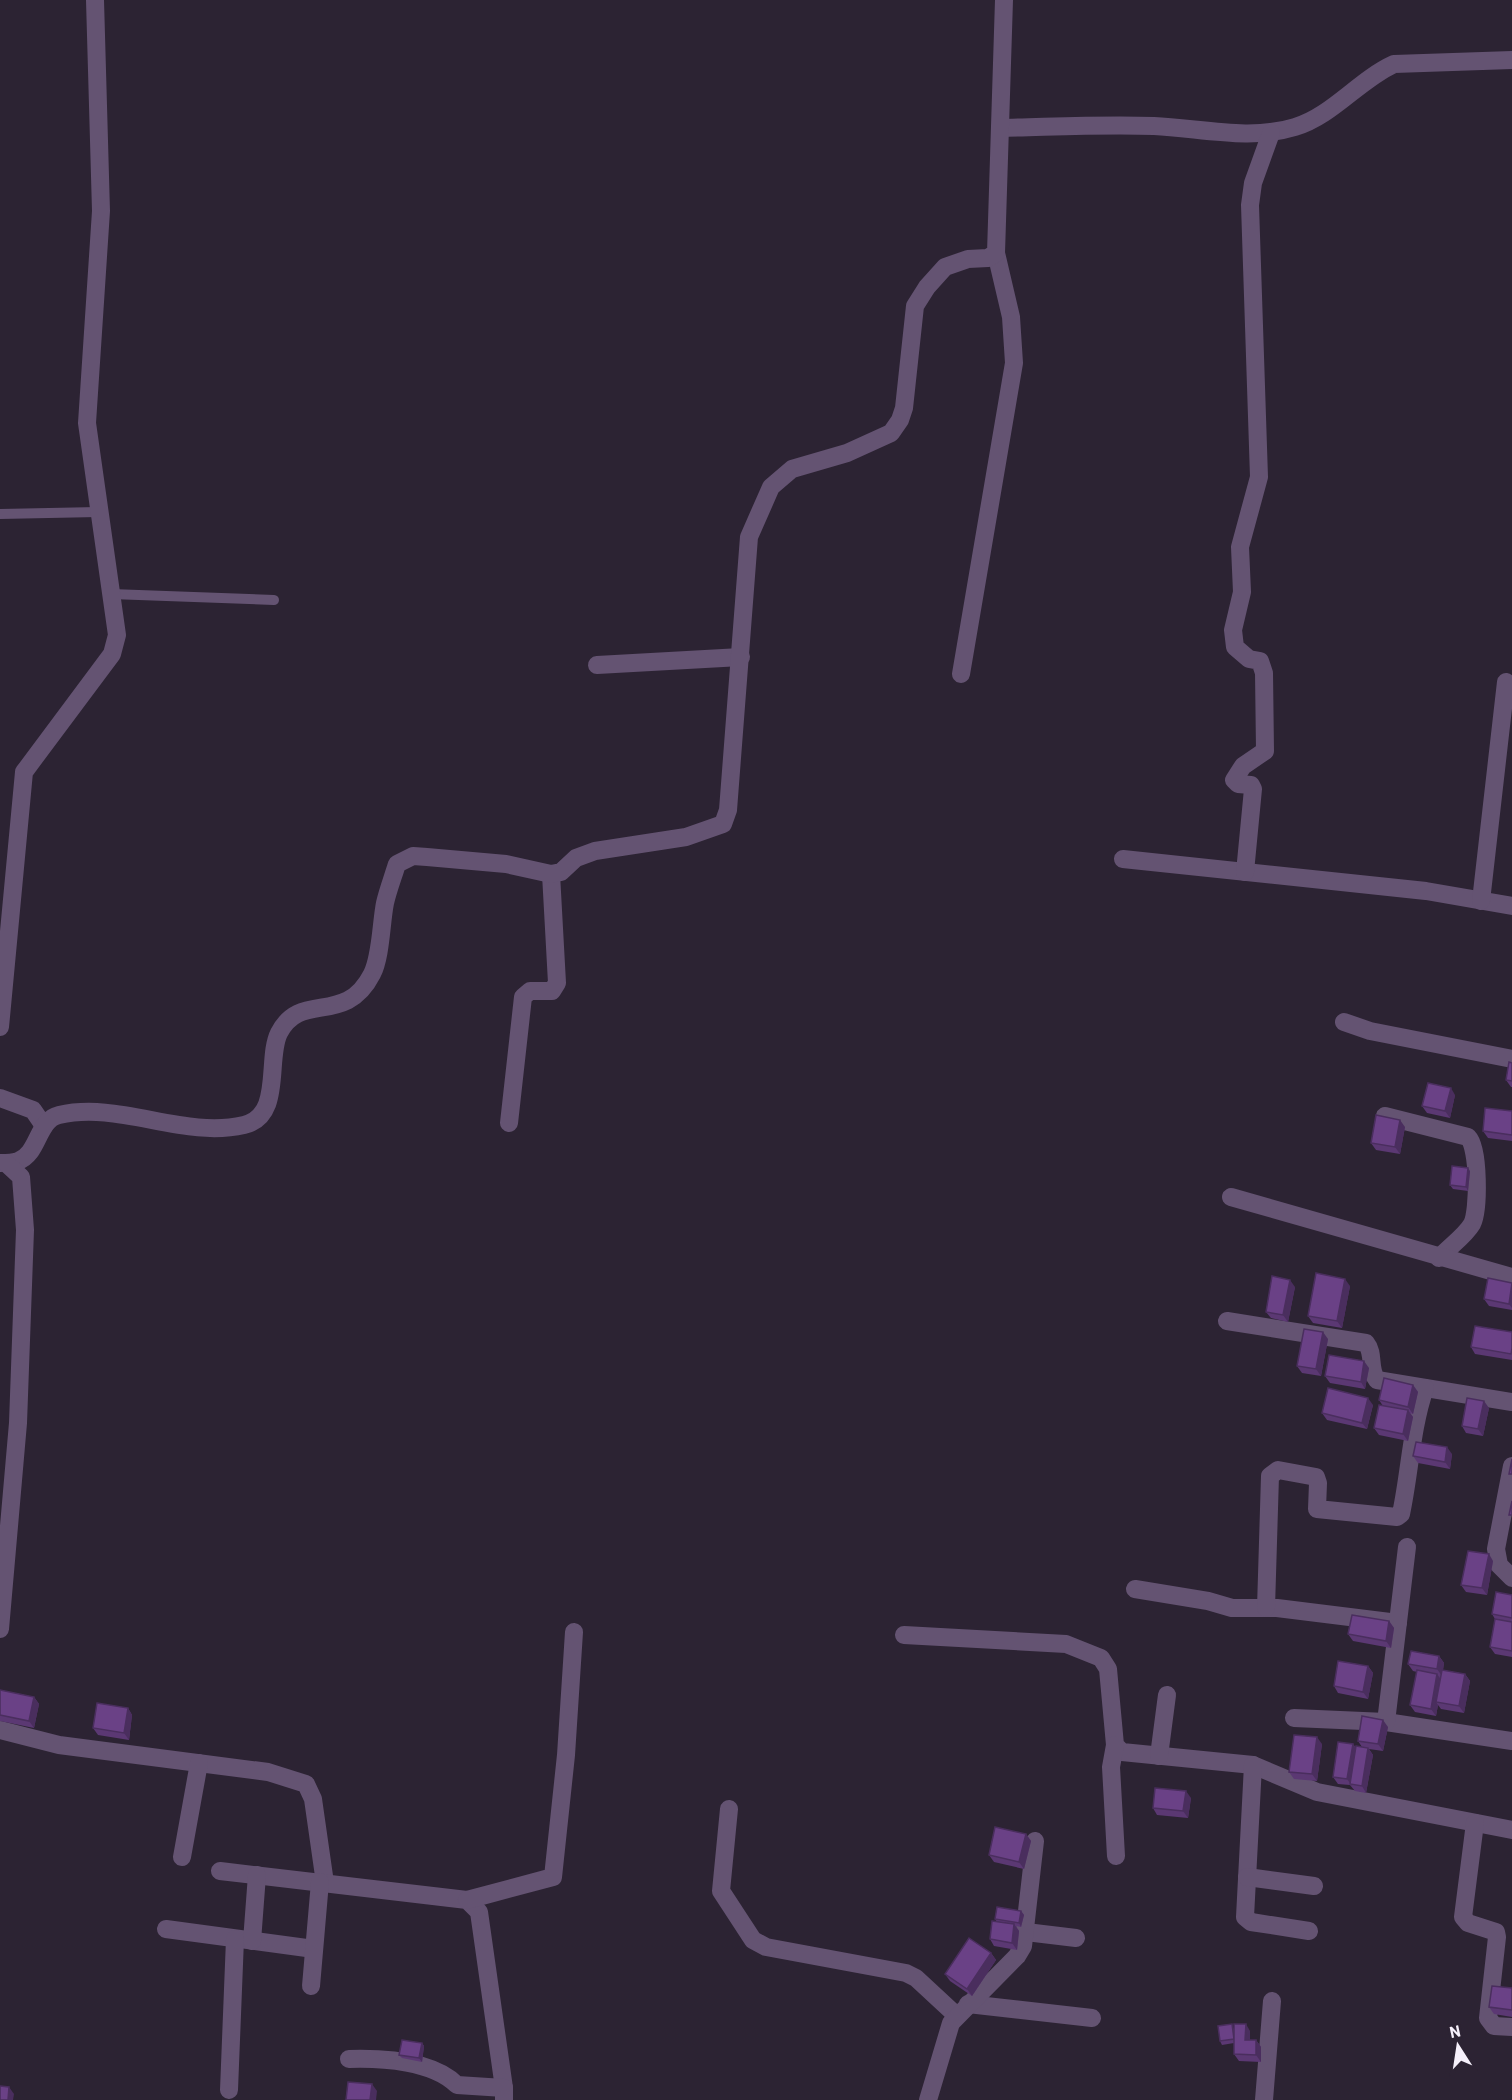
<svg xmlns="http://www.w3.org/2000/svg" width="1512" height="2100" viewBox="0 0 1512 2100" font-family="Barlow,sans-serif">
	<rect width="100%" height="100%" fill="#2c2333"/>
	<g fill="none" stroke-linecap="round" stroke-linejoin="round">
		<g stroke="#645372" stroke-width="10">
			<polyline points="0,514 98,512"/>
			<polyline points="111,594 274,600"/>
		</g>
		<g stroke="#645372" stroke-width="18">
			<path d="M1000,128C1051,127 1103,124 1154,126C1200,128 1250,141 1295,127C1332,116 1359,80 1394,64L1512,60"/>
			<polyline points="597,665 741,657"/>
			<polyline points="961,674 1014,363 1011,317 996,253"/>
			<polyline points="1123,859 1426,891 1512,906"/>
			<polyline points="1245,872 1253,789 1251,785 1238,784 1234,780 1243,766 1265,751 1264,673 1260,661 1249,659 1235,647 1233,630 1242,592 1240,547 1259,477 1250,205 1253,183 1271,133"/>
			<polyline points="1481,901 1506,682"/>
			<polyline points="1344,1022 1370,1031 1512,1059"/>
			<polyline points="0,1027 24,772 112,654 117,635 87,423 101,211 95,0"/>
			<polyline points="0,1098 33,1110 44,1126"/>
			<path d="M1385,1116L1468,1137C1479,1148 1479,1210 1472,1224C1465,1236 1449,1247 1439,1258"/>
			<polyline points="509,1123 523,997 530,991 552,991 557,983 551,874"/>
			<path d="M0,1163C6,1163 13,1163 18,1161C39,1154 37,1120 59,1115C120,1101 183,1139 244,1125C283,1116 266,1059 279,1033C301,990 345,1027 372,974C381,957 381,923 385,903C388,890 393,877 397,864L413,856L427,857L506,864L551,874L561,872L576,858L595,851L686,837L723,824L728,810L749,537L771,487L792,469L847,453L891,433L900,420L904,408L915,306L927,287L945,267L968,259L988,258L996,253L1004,0"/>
			<polyline points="1231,1197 1512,1277"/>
			<path d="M1227,1321L1366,1343C1375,1354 1368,1369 1377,1380L1512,1402"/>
			<polyline points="1512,1466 1496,1549 1499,1565 1512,1578"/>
			<polyline points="1135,1589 1208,1601 1232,1608 1277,1608 1398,1623"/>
			<path d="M1266,1608L1270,1476L1278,1470L1316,1477L1318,1483L1317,1509L1397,1517L1401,1514C1410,1472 1411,1429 1425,1388"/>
			<polyline points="0,1629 18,1423 25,1230 21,1177 6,1163"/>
			<polyline points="904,1635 1066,1644 1101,1658 1108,1669 1115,1745 1122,1752 1253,1765 1317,1792 1512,1830"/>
			<polyline points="1294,1718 1386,1722 1512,1741"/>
			<polyline points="1386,1722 1407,1547"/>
			<polyline points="0,1730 59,1745 268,1772 306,1784 313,1799 325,1883"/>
			<polyline points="1115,1745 1111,1767 1116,1856"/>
			<polyline points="1159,1756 1167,1695"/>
			<polyline points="1253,1765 1245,1917 1251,1922 1309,1931"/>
			<polyline points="729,1809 721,1891 753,1940 766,1947 906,1973 916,1978 957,2016"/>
			<polyline points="1475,1823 1463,1917 1468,1923 1496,1932 1497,1937 1488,2018 1494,2026 1512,2027"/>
			<polyline points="182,1857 199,1763"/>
			<polyline points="220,1871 467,1900 479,1912 504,2088"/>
			<polyline points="1247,1877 1314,1886"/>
			<polyline points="467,1900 553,1877 566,1755 574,1632"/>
			<polyline points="166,1929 314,1949"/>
			<polyline points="1026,1932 1076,1938"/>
			<polyline points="252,1941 257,1875"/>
			<polyline points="311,1986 320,1882"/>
			<polyline points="968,2004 1092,2018"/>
			<path d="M349,2059C383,2058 433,2061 457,2085L504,2088V2100"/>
			<polyline points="229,2090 235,1939"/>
			<polyline points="928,2100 951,2023 1017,1956 1023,1946 1035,1841"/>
			<polyline points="1264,2100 1272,2001"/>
		</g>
	</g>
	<g fill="#5b3873">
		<polygon points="1512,1063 1512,1087 1511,1087 1506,1080"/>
		<polygon points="1455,1095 1450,1118 1427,1113 1422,1106"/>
		<polygon points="1512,1111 1512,1141 1488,1138 1483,1131"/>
		<polygon points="1405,1127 1400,1154 1376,1150 1371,1143"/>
		<polygon points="1470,1171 1468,1191 1453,1189 1450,1185"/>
		<polygon points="1512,1283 1512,1310 1489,1306 1484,1299"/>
		<polygon points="1350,1286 1342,1328 1313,1323 1308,1316"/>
		<polygon points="1295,1287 1288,1322 1271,1318 1266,1312"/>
		<polygon points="1512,1332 1512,1360 1475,1354 1471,1347"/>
		<polygon points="1328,1339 1321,1376 1302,1373 1297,1366"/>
		<polygon points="1369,1368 1365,1389 1330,1383 1325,1376"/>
		<polygon points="1413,1385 1418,1392 1413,1414 1410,1413 1413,1417 1408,1441 1379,1435 1374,1428 1383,1406 1379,1400"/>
		<polygon points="1373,1405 1367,1429 1327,1420 1322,1413"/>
		<polygon points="1489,1408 1483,1436 1466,1433 1462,1426"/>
		<polygon points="1452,1454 1450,1469 1418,1463 1413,1456"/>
		<polygon points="1493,1561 1487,1595 1466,1592 1461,1585"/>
		<polygon points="1512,1595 1512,1657 1495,1654 1490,1647 1495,1619 1492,1614"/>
		<polygon points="1389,1621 1394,1628 1391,1648 1353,1641 1348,1634"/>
		<polygon points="1439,1656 1444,1663 1443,1670 1465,1674 1470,1681 1464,1713 1441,1709 1438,1705 1436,1716 1415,1712 1410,1705 1417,1672 1413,1671 1408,1664"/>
		<polygon points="1368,1666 1373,1673 1368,1699 1338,1693 1334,1686"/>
		<polygon points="0,1690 34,1697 39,1704 34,1728 0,1721"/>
		<polygon points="128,1708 132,1715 129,1740 98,1735 93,1728"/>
		<polygon points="1388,1727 1383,1751 1369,1749 1373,1755 1366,1793 1355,1791 1350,1785 1338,1784 1333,1777 1353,1744 1356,1748 1362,1747 1358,1741"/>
		<polygon points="1322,1744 1317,1781 1294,1779 1289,1772"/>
		<polygon points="1191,1798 1188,1818 1157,1815 1153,1808"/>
		<polygon points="1026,1834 1031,1841 1024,1869 994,1862 989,1855"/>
		<polygon points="1021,1911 1024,1915 1021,1927 1016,1926 1019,1931 1017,1950 994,1946 990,1939 997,1922 995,1919"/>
		<polygon points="991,1953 996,1960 972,1996 950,1981 945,1974"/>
		<polygon points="1512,1988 1512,2017 1494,2014 1489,2007"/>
		<polygon points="1234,2028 1250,2031 1250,2040 1256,2040 1261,2047 1261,2062 1239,2061 1234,2054 1234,2043 1222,2045 1220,2041"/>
		<polygon points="422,2043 424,2046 422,2062 402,2058 399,2055"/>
	</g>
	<g fill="#4a2e5e">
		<polygon points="1451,1088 1455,1095 1450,1118 1445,1111"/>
		<polygon points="1400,1120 1405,1127 1400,1154 1395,1147"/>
		<polygon points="1468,1168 1470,1171 1468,1191 1466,1187"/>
		<polygon points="1345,1279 1350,1286 1342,1328 1337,1321"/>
		<polygon points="1290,1280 1295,1287 1288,1322 1283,1315"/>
		<polygon points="1512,1285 1512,1308 1509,1304"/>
		<polygon points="1323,1332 1328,1339 1321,1376 1316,1369"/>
		<polygon points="1364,1361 1369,1368 1365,1389 1361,1382"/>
		<polygon points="1413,1385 1418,1392 1413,1414 1408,1407"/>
		<polygon points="1368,1398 1373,1405 1367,1429 1362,1423"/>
		<polygon points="1484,1401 1489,1408 1483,1436 1478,1429"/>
		<polygon points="1408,1410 1413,1417 1408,1441 1403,1434"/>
		<polygon points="1447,1447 1452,1454 1450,1469 1445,1462"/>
		<polygon points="1489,1554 1493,1561 1487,1595 1482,1588"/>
		<polygon points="1389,1621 1394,1628 1391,1648 1386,1641"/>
		<polygon points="1439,1656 1444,1663 1442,1676 1437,1669"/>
		<polygon points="1368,1666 1373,1673 1368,1699 1363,1692"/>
		<polygon points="1437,1674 1442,1681 1436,1702 1438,1705 1436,1716 1431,1709"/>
		<polygon points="1465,1674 1470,1681 1464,1713 1459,1706"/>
		<polygon points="34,1697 39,1704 34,1728 29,1721"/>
		<polygon points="128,1708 132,1715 129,1740 124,1733"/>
		<polygon points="1383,1720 1388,1727 1383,1751 1378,1744"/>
		<polygon points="1317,1737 1322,1744 1317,1781 1312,1774"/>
		<polygon points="1353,1744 1358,1751 1352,1786 1347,1779"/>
		<polygon points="1368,1748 1373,1755 1366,1793 1362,1786"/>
		<polygon points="1186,1791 1191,1798 1188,1818 1183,1811"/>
		<polygon points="1026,1834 1031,1841 1024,1869 1019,1862"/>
		<polygon points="1021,1911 1024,1915 1021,1927 1019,1923"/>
		<polygon points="1014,1924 1019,1931 1017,1950 1012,1943"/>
		<polygon points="991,1953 996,1960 972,1996 967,1989"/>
		<polygon points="1246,2024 1250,2031 1250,2047 1245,2040"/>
		<polygon points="1256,2040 1261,2047 1261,2062 1256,2055"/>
		<polygon points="422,2043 424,2046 422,2062 419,2058"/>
		<polygon points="372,2084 377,2091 376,2100 370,2100"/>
		<polygon points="9,2087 14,2094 13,2100 8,2100"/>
	</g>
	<g fill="#6a4186" stroke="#4a2e5e" stroke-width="1.5">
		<polygon points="1509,1062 1512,1063 1512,1081 1506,1080"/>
		<polygon points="1428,1083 1451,1088 1445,1111 1422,1106"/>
		<polygon points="1485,1108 1512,1111 1512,1135 1483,1131"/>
		<polygon points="1376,1115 1400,1120 1395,1147 1371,1143"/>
		<polygon points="1452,1166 1468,1168 1466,1187 1450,1185"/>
		<polygon points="1316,1273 1345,1279 1337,1321 1308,1316"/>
		<polygon points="1272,1276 1290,1280 1283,1315 1266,1312"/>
		<polygon points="1488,1278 1512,1283 1509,1304 1484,1299"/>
		<polygon points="1475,1326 1512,1332 1512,1348 1511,1354 1471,1347"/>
		<polygon points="1304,1329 1323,1332 1316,1369 1297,1366"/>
		<polygon points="1329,1355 1364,1361 1361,1382 1325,1376"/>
		<polygon points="1384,1378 1413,1385 1408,1407 1379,1400"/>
		<polygon points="1328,1388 1368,1398 1362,1423 1322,1413"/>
		<polygon points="1467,1398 1484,1401 1478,1429 1462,1426"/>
		<polygon points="1379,1405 1408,1410 1403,1434 1374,1428"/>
		<polygon points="1416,1442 1447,1447 1445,1462 1413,1456"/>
		<polygon points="1512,1459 1512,1474 1509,1474"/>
		<polygon points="1512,1501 1512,1515 1509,1515"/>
		<polygon points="1468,1551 1489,1554 1482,1588 1461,1585"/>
		<polygon points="1496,1592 1512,1595 1512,1618 1492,1614"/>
		<polygon points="1352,1615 1389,1621 1386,1641 1348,1634"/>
		<polygon points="1495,1619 1512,1622 1512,1651 1490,1647"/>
		<polygon points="1411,1651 1439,1656 1437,1669 1408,1664"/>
		<polygon points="1338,1661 1368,1666 1363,1692 1334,1686"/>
		<polygon points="1417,1670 1437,1674 1431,1709 1410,1705"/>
		<polygon points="1442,1670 1465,1674 1459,1706 1436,1702"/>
		<polygon points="0,1690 34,1697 29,1721 0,1715"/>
		<polygon points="97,1703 128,1708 124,1733 93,1728"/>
		<polygon points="1362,1716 1383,1720 1378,1744 1358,1741"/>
		<polygon points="1294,1735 1317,1737 1312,1774 1289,1772"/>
		<polygon points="1338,1742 1353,1744 1347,1779 1333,1777"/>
		<polygon points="1356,1746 1368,1748 1362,1786 1350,1784"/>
		<polygon points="1155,1788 1186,1791 1183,1811 1153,1808"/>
		<polygon points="995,1827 1026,1834 1019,1862 989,1855"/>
		<polygon points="997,1907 1021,1911 1019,1923 995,1919"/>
		<polygon points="992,1921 1014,1924 1012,1943 990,1939"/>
		<polygon points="969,1938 991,1953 967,1989 945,1974"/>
		<polygon points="1492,1986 1512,1988 1512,2010 1489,2007"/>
		<polygon points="1232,2024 1234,2039 1220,2041 1218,2026"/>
		<polygon points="1234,2024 1246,2024 1245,2040 1256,2040 1256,2055 1234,2054"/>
		<polygon points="402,2040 422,2043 419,2058 399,2055"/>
		<polygon points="348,2082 372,2084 370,2100 346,2100"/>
		<polygon points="0,2086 9,2087 8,2100 0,2100"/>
	</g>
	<g transform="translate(1458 2046) rotate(348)" stroke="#2c2333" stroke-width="4.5" paint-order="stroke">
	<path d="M0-4.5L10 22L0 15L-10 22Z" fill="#f6f0fb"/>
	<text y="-9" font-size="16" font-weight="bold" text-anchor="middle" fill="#f6f0fb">N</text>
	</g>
</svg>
